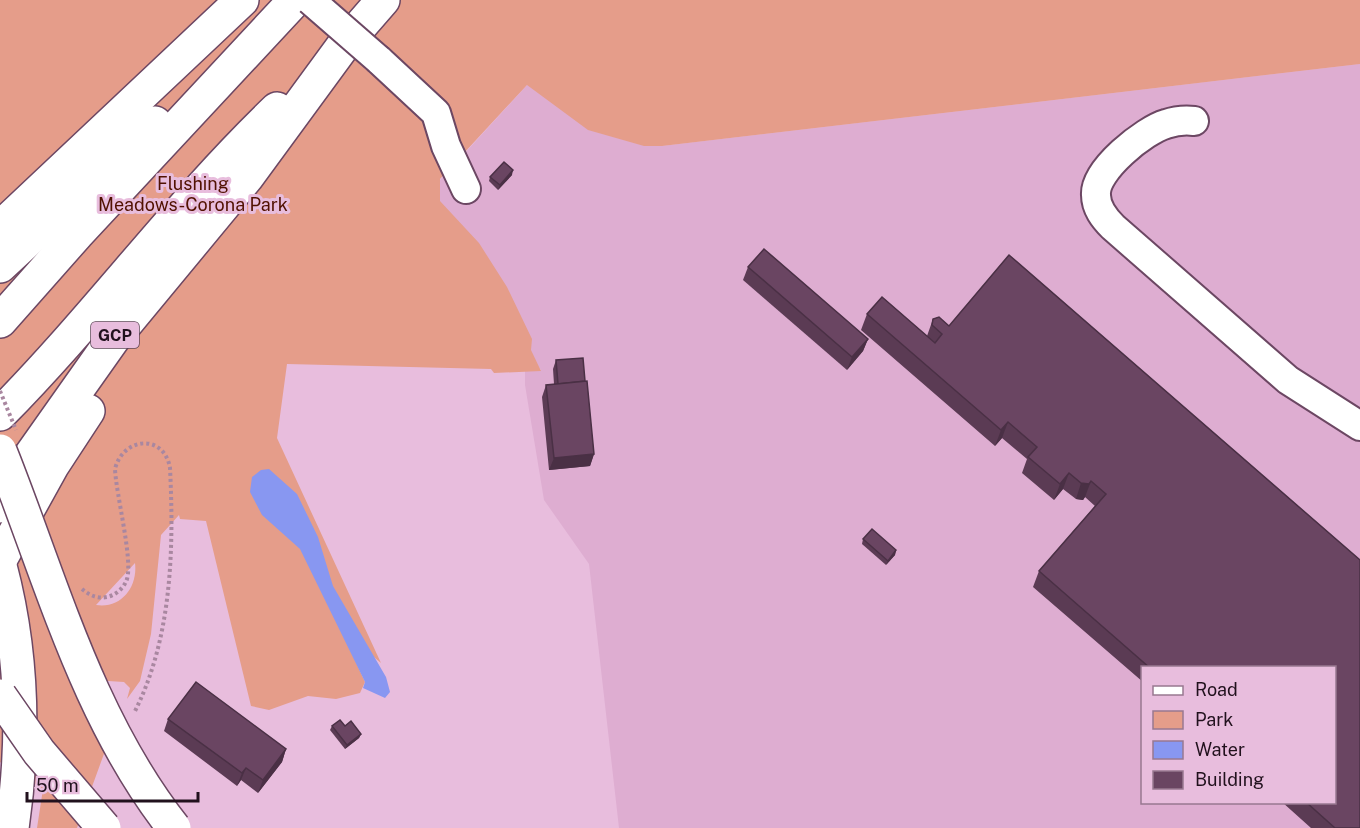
<svg xmlns="http://www.w3.org/2000/svg" width="1360" height="828" viewBox="0 0 1360 828" font-family="'Public Sans',sans-serif">
	<rect width="100%" height="100%" fill="#e8bddd"/>
	<path fill="#deadd1" fill-rule="evenodd" d="M1360,64V828H619L589,564L544,500L525,385V370H541L419,203L529,83L662,146ZM1142,668H1334V802H1142Z"/>
	<path fill="#e59d8a" fill-rule="evenodd" d="M0,0H1360V64L662,146H644L588,130L527,85L440,179V201L479,243L507,287L532,339L531,350L541,371L494,373L491,369L287,364L277,438L381,663L341,630L365,682L360,693L336,699L308,696L269,710L251,706L206,521L180,519L179,515L161,535L151,634L140,681L127,699L130,688L124,682L108,681L82,702L105,751L77,828H37L43,789L0,762ZM135,563C138,587 121,609 96,605Z"/>
	<polygon fill="#8897f1" points="269,469 297,494 318,537 333,586 386,677 390,692 385,698 363,688 365,682 300,549 262,515 250,492 252,477 261,470"/>
	<g fill="none" stroke-linecap="round" stroke-linejoin="round">
		<g stroke="#6c4763" stroke-width="32">
			<g id="minor">
				<polyline points="379,60 436,113 446,146 466,189"/>
				<path d="M1194,121C1185,120 1175,121 1166,124C1145,130 1094,170 1096,195C1096,208 1104,218 1113,227L1288,380L1360,426"/>
			</g>
		</g>
		<g stroke="#6c4763" stroke-width="36">
			<path id="major" d="M0,566C23,653 25,739 12,828"/>
		</g>
		<g stroke="#6c4763" stroke-width="36">
			<g id="highway">
				<polyline points="0,228 242,0"/>
				<polyline points="0,266 155,123"/>
				<polyline points="0,321 77,234 295,0"/>
				<path d="M0,414C97,316 178,204 277,109"/>
				<polyline points="0,506 31,455 113,339 247,177 343,46 383,0"/>
				<polyline points="0,560 52,466 88,411"/>
			</g>
		</g>
		<path stroke="#a987a0" stroke-width="4" stroke-dasharray="3 3" stroke-linecap="butt" d="M82,589C89,595 97,599 107,597C116,595 124,588 127,579C133,559 116,494 115,469C123,437 164,433 170,468C174,549 172,639 134,713"/>
		<use href="#minor" stroke="#fff" stroke-width="28"/>
		<use href="#major" stroke="#fff" stroke-width="33"/>
		<use href="#highway" stroke="#fff" stroke-width="33"/>
		<g stroke="#6c4763" stroke-width="32" stroke-linecap="butt">
			<polyline id="minor-bridge" points="310,0 379,60"/>
		</g>
		<g stroke="#6c4763" stroke-width="36" stroke-linecap="butt">
			<g id="highway-bridge">
				<path d="M0,451C51,579 87,718 174,828"/>
				<polyline points="0,696 39,752 104,828"/>
			</g>
		</g>
		<polyline stroke="#a987a0" stroke-width="4" stroke-dasharray="3 3" stroke-linecap="butt" points="0,391 16,430"/>
		<use href="#minor-bridge" stroke="#fff" stroke-width="28"/>
		<use href="#highway-bridge" stroke="#fff" stroke-width="33"/>
	</g>
	<g fill="#5b3b54">
		<polygon points="512,175 498,190 489,181 490,177"/>
		<polygon points="1009,255 1360,560 1360,828 1311,828 1282,802 1335,802 1335,668 1143,668 1143,682 1033,587 1039,571 1095,506 1085,497 1083,500 1076,499 1063,489 1054,500 1022,473 1027,459 1002,438 995,446 861,330 867,314 882,297 927,336 933,319 939,317 949,326"/>
		<polygon points="748,267 868,339 863,351 847,370 743,280"/>
		<polygon points="556,360 594,454 590,466 549,470 542,397 546,385 554,384 553,369"/>
		<polygon points="863,539 896,550 895,555 886,565 862,544"/>
		<polygon points="168,719 286,749 282,762 258,793 241,780 237,786 164,731"/>
		<polygon points="332,726 361,734 359,738 345,749 330,730"/>
	</g>
	<g fill="#4a3045">
		<polygon points="513,170 512,175 498,190 500,185"/>
		<polygon points="868,339 863,351 847,370 852,357"/>
		<polygon points="1008,422 1002,438 995,446 1001,430"/>
		<polygon points="594,454 590,466 549,470 554,458"/>
		<polygon points="1069,473 1063,489 1054,500 1060,484"/>
		<polygon points="1091,481 1085,497 1083,500 1076,499 1081,483"/>
		<polygon points="896,550 895,555 886,565 888,561"/>
		<polygon points="361,734 359,738 345,749 347,745"/>
		<polygon points="286,749 282,762 258,793 263,780"/>
		<polygon points="246,768 241,780 237,786 242,773"/>
	</g>
	<g fill="#6a4562" stroke="#4a3045" stroke-width="1.5">
		<polygon points="504,162 513,170 500,185 490,177"/>
		<polygon points="764,249 868,339 852,357 748,267"/>
		<polygon points="1009,255 1360,560 1360,828 1335,828 1306,802 1335,802 1335,668 1150,668 1039,571 1106,494 1091,481 1089,484 1081,483 1069,473 1060,484 1028,457 1037,447 1008,422 1001,430 867,314 882,297 935,343 942,334 932,325 933,319 939,317 949,326"/>
		<polygon points="583,358 585,381 558,384 556,360"/>
		<polygon points="587,381 594,454 554,458 546,385"/>
		<polygon points="872,529 896,550 888,561 863,539"/>
		<polygon points="196,682 286,749 263,780 246,768 242,773 168,719"/>
		<polygon points="340,720 345,726 351,721 361,734 347,745 332,726"/>
	</g>
	<g text-anchor="middle" dominant-baseline="central" stroke-width="6" stroke-linejoin="round" paint-order="stroke">
		<rect fill="#e8bddd" stroke="#5d4557" stroke-width="1.5" x="91" y="322" width="48" height="26" rx="4.5"/>
		<g font-size="16" font-weight="bold" fill="#21111d">
			<text x="115" y="335">GCP</text>
		</g>
		<g font-size="18" fill="#511101" stroke="#e8bddd">
			<text x="193" y="183">Flushing<tspan x="193" dy="21">Meadows-Corona Park</tspan></text>
		</g>
	</g>
	<rect x="1141" y="666" width="195" height="138" fill="#e8bddd" stroke="#987890" stroke-width="1.5"/>
	<rect x="1153" y="686" width="30" height="9" fill="#ffffff" stroke="#987890" stroke-width="1.5"/>
	<text x="1195" y="696" font-size="18" fill="#21111d">Road</text>
	<rect x="1153" y="711" width="30" height="18" fill="#e59d8a" stroke="#987890" stroke-width="1.5"/>
	<text x="1195" y="726" font-size="18" fill="#21111d">Park</text>
	<rect x="1153" y="741" width="30" height="18" fill="#8897f1" stroke="#987890" stroke-width="1.5"/>
	<text x="1195" y="756" font-size="18" fill="#21111d">Water</text>
	<rect x="1153" y="771" width="30" height="18" fill="#6a4562" stroke="#987890" stroke-width="1.5"/>
	<text x="1195" y="786" font-size="18" fill="#21111d">Building</text>
	<path d="M27 792v9h171v-9" fill="none" stroke="#21111d" stroke-width="3"/>
	<text x="36" y="792" font-size="18" fill="#21111d" stroke="#e8bddd" stroke-width="4.5" paint-order="stroke">50 m</text>
</svg>
